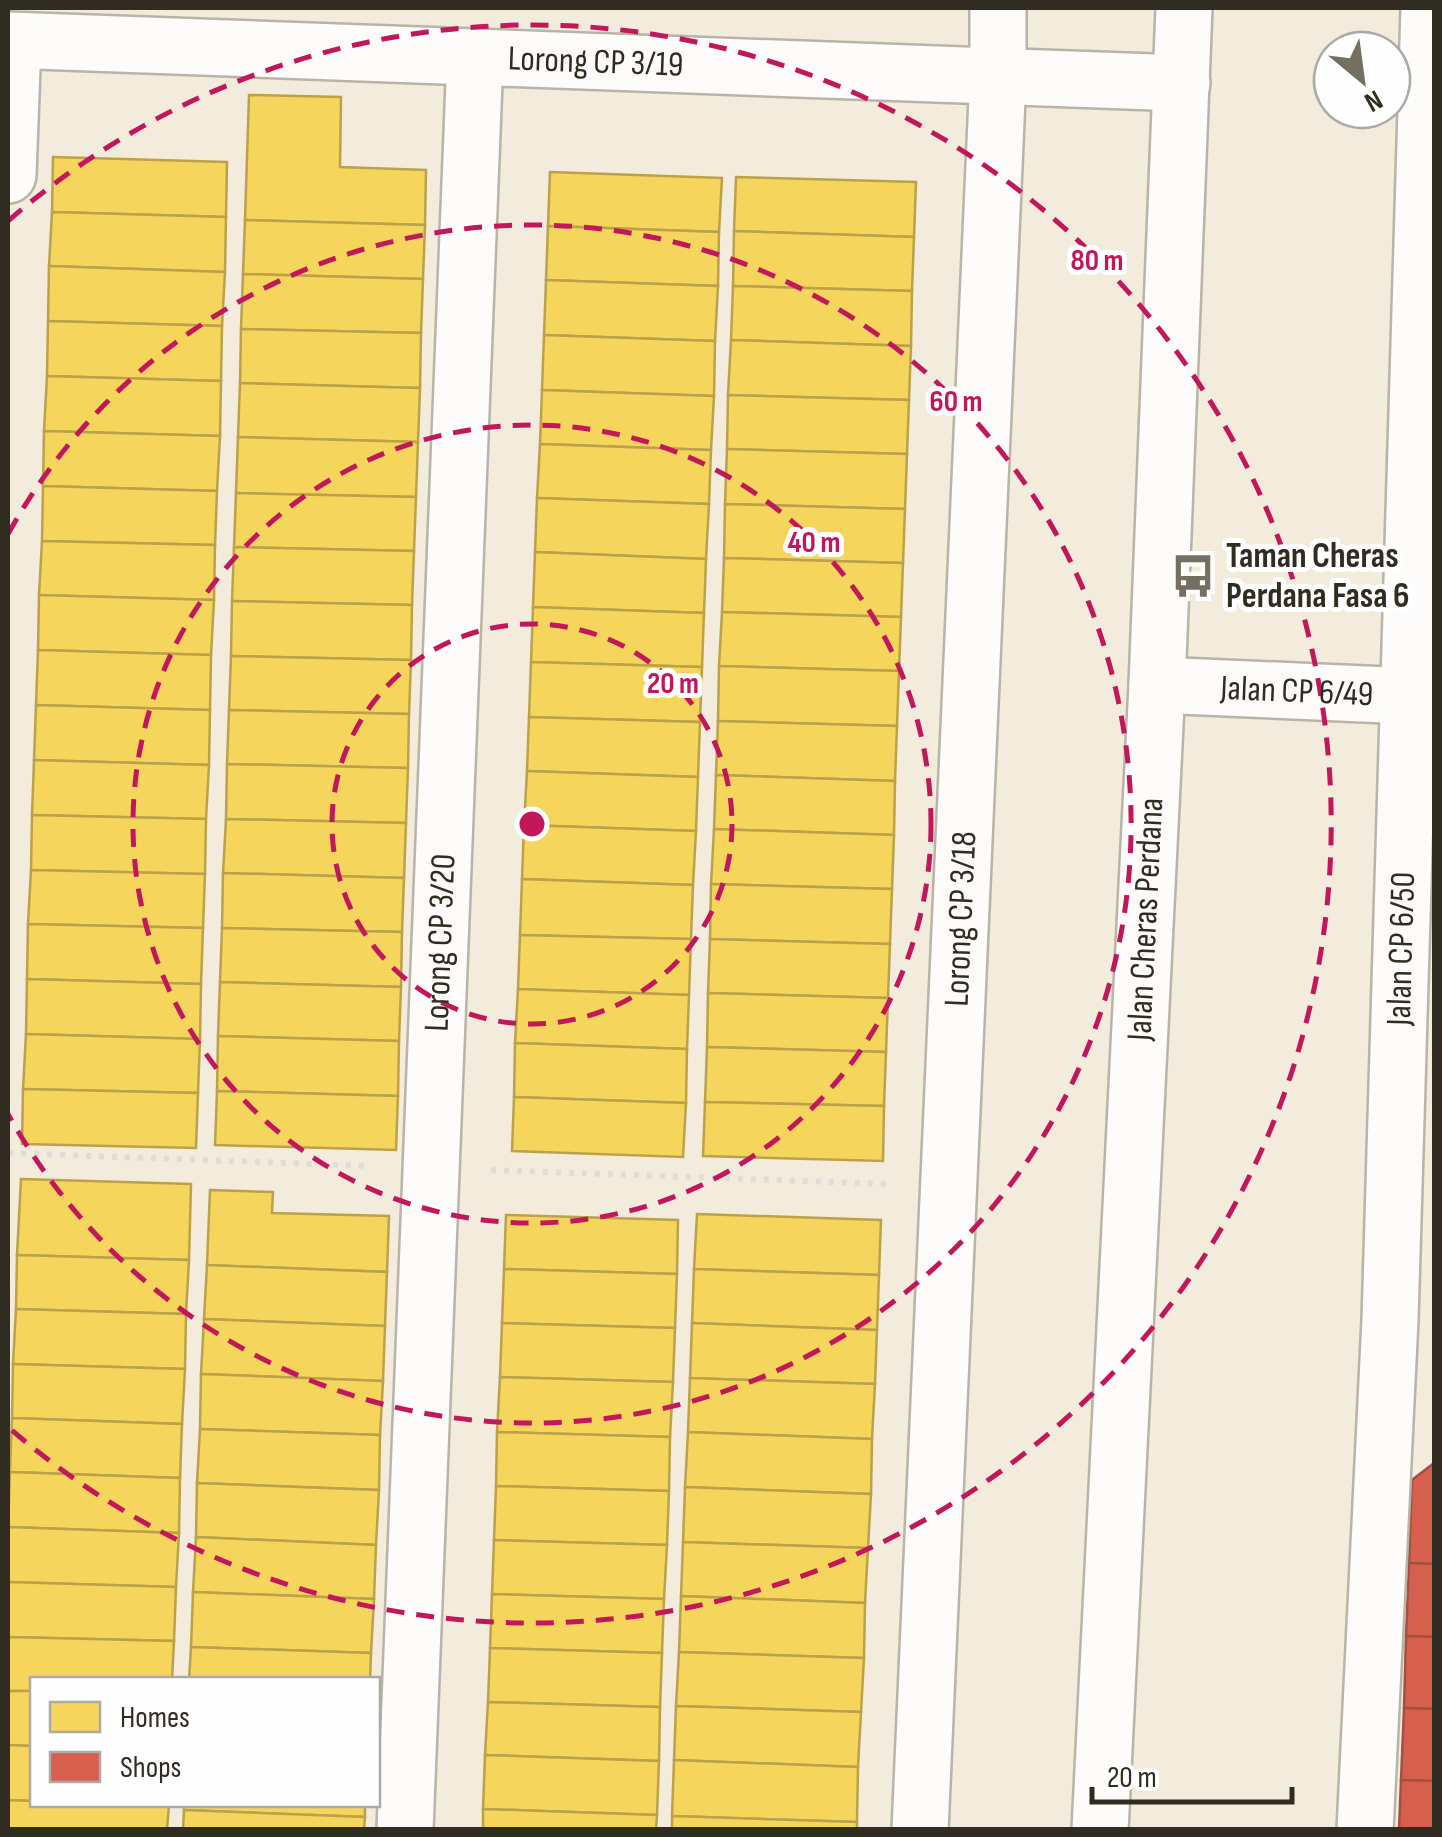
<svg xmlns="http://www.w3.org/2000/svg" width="1442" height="1837" viewBox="0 0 1442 1837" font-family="'Sofia Sans Condensed',sans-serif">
	<rect width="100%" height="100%" fill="#f3ecdc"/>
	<g fill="#f6d55c" stroke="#bba24a" stroke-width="2.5">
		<polygon points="249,95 341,97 340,167 426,170 425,225 245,220"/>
		<polygon points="53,157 227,162 226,217 52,212"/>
		<polygon points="550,172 722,178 719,232 548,226"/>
		<polygon points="736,177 916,182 914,237 734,231"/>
		<polygon points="52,212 226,217 225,272 49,266"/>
		<polygon points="245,220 425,225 423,279 243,274"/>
		<polygon points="548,226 719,232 718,286 546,280"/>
		<polygon points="734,231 914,237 912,291 733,286"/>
		<polygon points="49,266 225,272 222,326 48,321"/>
		<polygon points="243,274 423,279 421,333 241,329"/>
		<polygon points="546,280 718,286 715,341 544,335"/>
		<polygon points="733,286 912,291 911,346 731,340"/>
		<polygon points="48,321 222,326 221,381 47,376"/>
		<polygon points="241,329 421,333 420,388 240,383"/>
		<polygon points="544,335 715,341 714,396 542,390"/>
		<polygon points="731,340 911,346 909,400 728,395"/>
		<polygon points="47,376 221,381 220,436 44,431"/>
		<polygon points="240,383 420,388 418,442 238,437"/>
		<polygon points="542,390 714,396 711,450 540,444"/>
		<polygon points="728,395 909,400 907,454 727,449"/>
		<polygon points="44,431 220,436 217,491 43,486"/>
		<polygon points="238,437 418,442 416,497 236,493"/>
		<polygon points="540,444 711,450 709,504 537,498"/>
		<polygon points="727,449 907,454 905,509 725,504"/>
		<polygon points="43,486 217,491 215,545 42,541"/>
		<polygon points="236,493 416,497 414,551 234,547"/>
		<polygon points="537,498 709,504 706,559 535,552"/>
		<polygon points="725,504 905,509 903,563 724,558"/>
		<polygon points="42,541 215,545 214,600 39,595"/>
		<polygon points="234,547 414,551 412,605 232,601"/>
		<polygon points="535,552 706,559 704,613 533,607"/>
		<polygon points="724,558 903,563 901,617 722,612"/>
		<polygon points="39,595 214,600 211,655 38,650"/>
		<polygon points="232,601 412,605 411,660 231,656"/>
		<polygon points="533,607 704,613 702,667 531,662"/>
		<polygon points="722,612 901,617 899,671 719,666"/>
		<polygon points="38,650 211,655 210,710 36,705"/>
		<polygon points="231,656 411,660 409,714 229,710"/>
		<polygon points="531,662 702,667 700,722 529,717"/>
		<polygon points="719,666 899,671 897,726 718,721"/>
		<polygon points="36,705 210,710 209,765 34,760"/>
		<polygon points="229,710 409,714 408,768 227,764"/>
		<polygon points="529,717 700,722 698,777 527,771"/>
		<polygon points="718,721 897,726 895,781 716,775"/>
		<polygon points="34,760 209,765 206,819 32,815"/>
		<polygon points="227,764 408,768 406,823 226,819"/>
		<polygon points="527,771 698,777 696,831 524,825"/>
		<polygon points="716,775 895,781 894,835 714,829"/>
		<polygon points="32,815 206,819 205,874 31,870"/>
		<polygon points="226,819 406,823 404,878 223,873"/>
		<polygon points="524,825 696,831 693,885 522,879"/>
		<polygon points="714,829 894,835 892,889 711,884"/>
		<polygon points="31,870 205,874 203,928 28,924"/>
		<polygon points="223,873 404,878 402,932 222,928"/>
		<polygon points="522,879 693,885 691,939 520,935"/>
		<polygon points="711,884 892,889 890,944 710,939"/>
		<polygon points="28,924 203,928 201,984 27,979"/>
		<polygon points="222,928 402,932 401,987 220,982"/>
		<polygon points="520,935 691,939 689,995 518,989"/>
		<polygon points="710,939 890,944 888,998 708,993"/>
		<polygon points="27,979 201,984 200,1039 26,1034"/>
		<polygon points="220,982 401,987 399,1041 218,1036"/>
		<polygon points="518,989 689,995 687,1049 515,1043"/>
		<polygon points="708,993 888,998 886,1052 707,1047"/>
		<polygon points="26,1034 200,1039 198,1093 23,1089"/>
		<polygon points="218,1036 399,1041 398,1096 217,1091"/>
		<polygon points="515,1043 687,1049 686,1103 514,1097"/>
		<polygon points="707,1047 886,1052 884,1106 705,1102"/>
		<polygon points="23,1089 198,1093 196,1148 22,1144"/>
		<polygon points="217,1091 398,1096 396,1150 215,1145"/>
		<polygon points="514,1097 686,1103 683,1157 512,1151"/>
		<polygon points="705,1102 884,1106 883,1161 703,1156"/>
		<polygon points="21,1179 191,1184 189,1260 17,1255"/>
		<polygon points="210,1190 273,1192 272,1213 389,1216 387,1272 207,1265"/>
		<polygon points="697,1214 881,1220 879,1275 694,1269"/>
		<polygon points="506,1215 678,1220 677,1274 504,1269"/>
		<polygon points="17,1255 189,1260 186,1314 16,1309"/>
		<polygon points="207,1265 387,1272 385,1326 204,1319"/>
		<polygon points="504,1269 677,1274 675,1328 502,1323"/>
		<polygon points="694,1269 879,1275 877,1330 692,1323"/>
		<polygon points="16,1309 186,1314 185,1369 13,1364"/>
		<polygon points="204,1319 385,1326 383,1381 201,1374"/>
		<polygon points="502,1323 675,1328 673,1382 500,1377"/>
		<polygon points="692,1323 877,1330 875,1384 690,1378"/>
		<polygon points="13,1364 185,1369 182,1424 12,1418"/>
		<polygon points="201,1374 383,1381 380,1435 200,1429"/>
		<polygon points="500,1377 673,1382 670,1437 497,1432"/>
		<polygon points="690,1378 875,1384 872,1439 688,1432"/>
		<polygon points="12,1418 182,1424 180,1478 10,1472"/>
		<polygon points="200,1429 380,1435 379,1490 197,1483"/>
		<polygon points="497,1432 670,1437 669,1491 496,1486"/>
		<polygon points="688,1432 872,1439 871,1494 685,1487"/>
		<polygon points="10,1472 180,1478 179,1533 8,1527"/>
		<polygon points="197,1483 379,1490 376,1545 196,1537"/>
		<polygon points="496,1486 669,1491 667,1545 494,1540"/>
		<polygon points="685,1487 871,1494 868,1548 683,1542"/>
		<polygon points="8,1527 179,1533 176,1587 8,1582"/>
		<polygon points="196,1537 376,1545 374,1599 193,1592"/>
		<polygon points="494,1540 667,1545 664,1599 492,1594"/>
		<polygon points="683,1542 868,1548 865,1603 681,1596"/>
		<polygon points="8,1582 176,1587 174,1641 8,1637"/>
		<polygon points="193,1592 374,1599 371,1653 191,1647"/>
		<polygon points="492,1594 664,1599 662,1653 490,1648"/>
		<polygon points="681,1596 865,1603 864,1658 679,1652"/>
		<polygon points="8,1637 174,1641 172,1680 32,1680 32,1691 8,1691"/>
		<polygon points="191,1647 371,1653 370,1680 189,1680"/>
		<polygon points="490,1648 662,1653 660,1707 488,1702"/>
		<polygon points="679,1652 864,1658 861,1712 676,1706"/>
		<polygon points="8,1691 32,1691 32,1746 8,1745"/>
		<polygon points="488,1702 660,1707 659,1761 485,1755"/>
		<polygon points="676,1706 861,1712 858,1767 674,1760"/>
		<polygon points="8,1745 32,1746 32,1801 8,1800"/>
		<polygon points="485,1755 659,1761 657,1815 483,1809"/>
		<polygon points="674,1760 858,1767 857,1822 672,1816"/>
		<polygon points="8,1800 32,1801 32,1804 169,1805 167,1830 8,1830"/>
		<polygon points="184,1804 365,1804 365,1817 184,1810"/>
		<polygon points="483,1809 657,1815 656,1830 483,1830"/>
		<polygon points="184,1810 365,1817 364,1830 183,1830"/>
		<polygon points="672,1816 857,1822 857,1830 672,1830"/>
	</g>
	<g fill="#d6604d" stroke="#a45040" stroke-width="2.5">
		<polygon points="1434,1463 1434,1564 1409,1563 1412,1480"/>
		<polygon points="1409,1563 1434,1564 1434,1637 1406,1636"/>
		<polygon points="1406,1636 1434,1637 1434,1709 1404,1708"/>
		<polygon points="1404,1708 1434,1709 1434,1781 1401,1780"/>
		<polygon points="1401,1780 1434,1781 1434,1830 1399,1830"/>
	</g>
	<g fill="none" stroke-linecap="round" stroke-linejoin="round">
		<g stroke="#b9b4a8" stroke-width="60">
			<g id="street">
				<path id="s1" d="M8,40L1182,83"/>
				<polyline points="8,175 13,41"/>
				<path id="s2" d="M1157,685L1434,697"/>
				<path id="s3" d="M405,1830L475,57"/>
				<path id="s4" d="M920,1830L998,76V8"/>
				<path id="s5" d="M1365,1830L1390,1320L1429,8"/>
			</g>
		</g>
		<g stroke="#b9b4a8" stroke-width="60">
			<g id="secondary">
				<path id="s6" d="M1100,1830L1157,685L1184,8"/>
			</g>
		</g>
		<g stroke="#dfddd8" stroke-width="6" stroke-dasharray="5 8" stroke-linecap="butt">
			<polyline points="8,1153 369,1166"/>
			<polyline points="491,1170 889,1184"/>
		</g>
		<use href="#street" stroke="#fdfcfa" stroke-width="55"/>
		<use href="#secondary" stroke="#fdfcfa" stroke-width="55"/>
	</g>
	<g fill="none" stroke="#c2185b" stroke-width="5" stroke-dasharray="18 12">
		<circle cx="532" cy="824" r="200"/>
		<circle cx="532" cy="824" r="399"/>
		<path d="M8 534A599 599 0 1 1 8 1114"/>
		<path d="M8 221A799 799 0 1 1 8 1427"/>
	</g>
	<defs>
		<g id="bus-bare" transform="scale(3.45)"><path d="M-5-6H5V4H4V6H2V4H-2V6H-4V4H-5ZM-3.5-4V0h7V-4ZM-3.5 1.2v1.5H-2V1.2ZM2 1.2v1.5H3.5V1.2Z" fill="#756f62" stroke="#fefefe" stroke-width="2.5" paint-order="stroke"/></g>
	</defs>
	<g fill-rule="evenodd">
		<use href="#bus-bare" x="1193" y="576"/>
	</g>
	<g text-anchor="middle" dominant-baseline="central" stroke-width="10" stroke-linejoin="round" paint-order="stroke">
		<g font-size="35" fill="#312c21" stroke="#fefefe">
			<text stroke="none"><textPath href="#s1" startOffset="588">Lorong CP 3/19</textPath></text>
			<text stroke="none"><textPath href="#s2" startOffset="140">Jalan CP 6/49</textPath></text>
			<text stroke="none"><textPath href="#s4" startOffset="912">Lorong CP 3/18</textPath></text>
			<text stroke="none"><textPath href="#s6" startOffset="912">Jalan Cheras Perdana</textPath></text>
			<text stroke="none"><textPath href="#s3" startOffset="888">Lorong CP 3/20</textPath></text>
			<text stroke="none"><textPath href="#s5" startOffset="882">Jalan CP 6/50</textPath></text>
		</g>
		<g font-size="35" font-weight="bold" fill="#312c21" stroke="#fefefe" text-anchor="start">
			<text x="1226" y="556">Taman Cheras<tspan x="1226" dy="40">Perdana Fasa 6</tspan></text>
		</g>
	</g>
	<circle cx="532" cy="824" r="15" fill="#c2185b" stroke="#fefefe" stroke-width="5"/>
	<g font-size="30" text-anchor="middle" font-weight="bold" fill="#c2185b" stroke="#fefefe" stroke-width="10" stroke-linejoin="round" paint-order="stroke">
		<text x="1097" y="270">80 m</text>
		<text x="956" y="411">60 m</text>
		<text x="814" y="552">40 m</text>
		<text x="673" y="693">20 m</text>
	</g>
	<rect width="1442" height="1837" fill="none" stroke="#312c21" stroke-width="20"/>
	<rect x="30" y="1677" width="350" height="130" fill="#fefefe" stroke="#acaaa6" stroke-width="2.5"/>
	<rect x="50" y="1702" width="50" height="30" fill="#f6d55c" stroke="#acaaa6" stroke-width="2.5"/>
	<text x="120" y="1727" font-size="30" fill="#312c21">Homes</text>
	<rect x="50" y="1752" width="50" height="30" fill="#d6604d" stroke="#acaaa6" stroke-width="2.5"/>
	<text x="120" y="1777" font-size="30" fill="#312c21">Shops</text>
	<g transform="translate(1362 80) rotate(151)"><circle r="48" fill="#fefefe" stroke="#acaaa6" stroke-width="2.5"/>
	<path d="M0-8L18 38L0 25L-18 38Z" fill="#756f62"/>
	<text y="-15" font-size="28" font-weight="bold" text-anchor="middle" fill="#312c21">N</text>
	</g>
	<path d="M1092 1787v15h200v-15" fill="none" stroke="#312c21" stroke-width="5"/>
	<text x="1107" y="1787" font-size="30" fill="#312c21" stroke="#fefefe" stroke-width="8" paint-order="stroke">20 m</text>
</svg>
